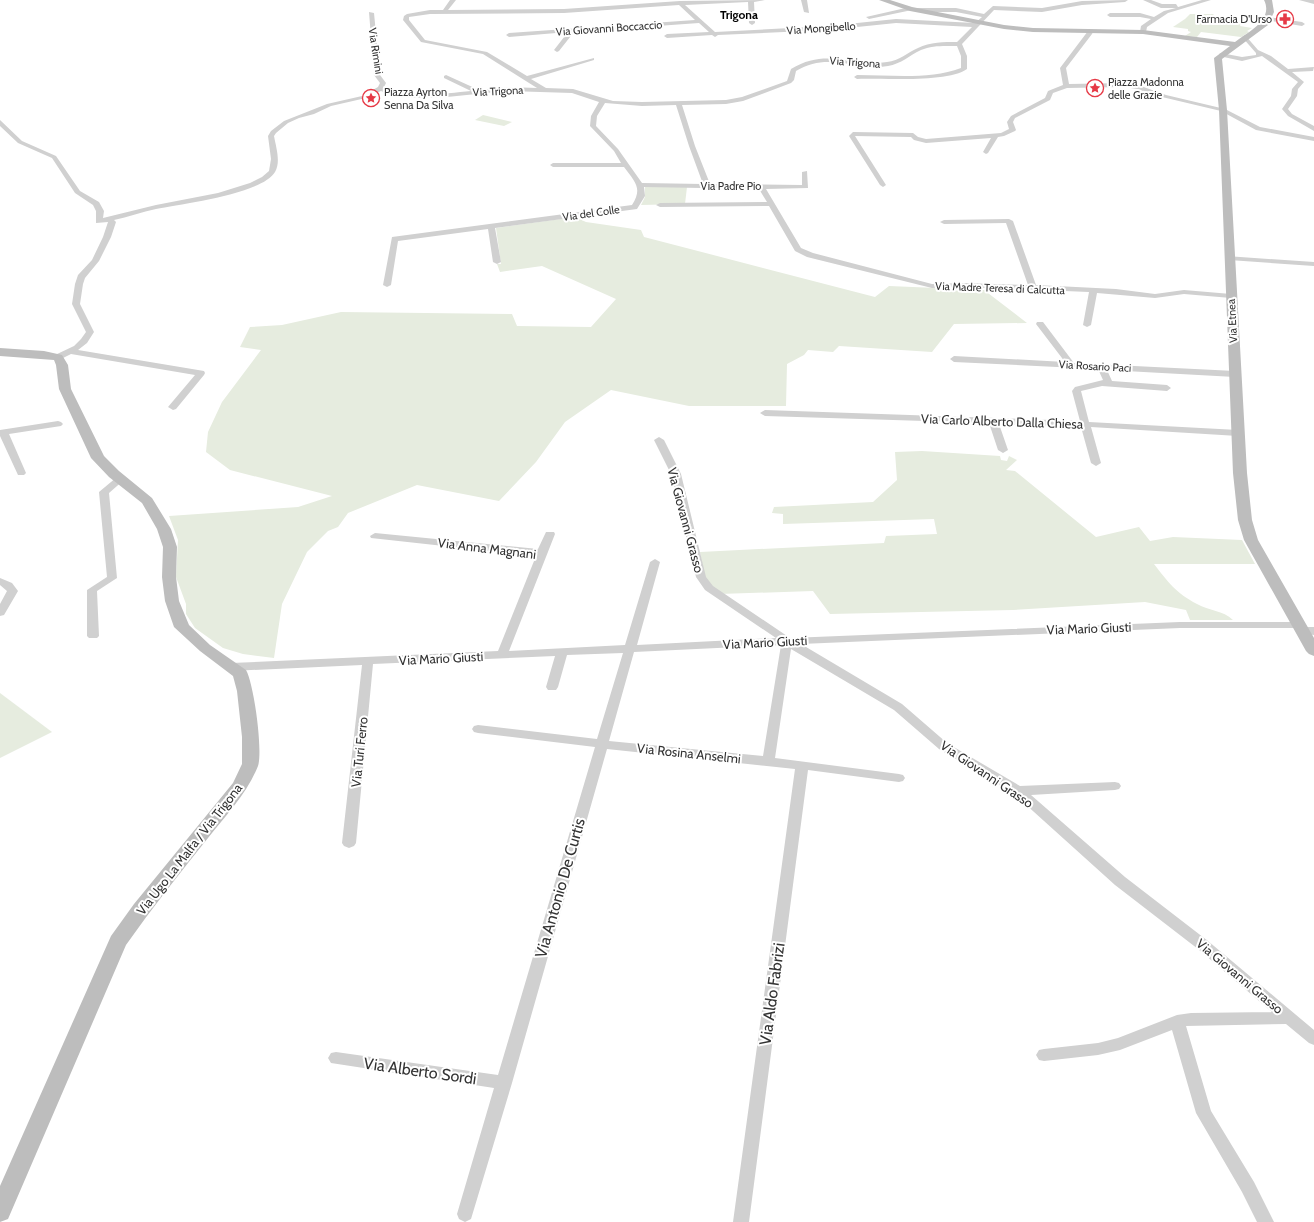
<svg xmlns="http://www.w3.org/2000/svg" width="1314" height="1222" viewBox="0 0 1314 1222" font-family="Cabin,sans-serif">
	<rect width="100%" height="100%" fill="#fff"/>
	<g fill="#e6ecdf">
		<polygon points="1190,14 1213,14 1219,21 1241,24 1240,26 1252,28 1247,31 1249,32 1241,37 1201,32 1197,37 1185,36 1191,32 1188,31 1188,29 1173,27 1185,19"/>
		<polygon points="483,115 512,122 504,126 475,120"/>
		<polygon points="645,186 687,187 685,204 641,205 645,197"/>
		<polygon points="575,217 586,222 641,230 644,237 875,297 889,286 984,290 1027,323 954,324 932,352 839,346 833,352 808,350 804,355 787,364 786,406 689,406 611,390 565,422 536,462 499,501 417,485 348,513 338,527 328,531 307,552 282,604 274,658 243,654 223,648 195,628 186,614 186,604 176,577 178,540 169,516 298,507 332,496 230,470 206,452 208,432 222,402 261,350 240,347 250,327 282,325 341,312 512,314 517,326 591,327 616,299 542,266 500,272 497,264 501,264 496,228"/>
		<path d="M922,451L1000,456L1001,460L1007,461L1009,456L1017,460L1006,470L1015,471L1096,537L1139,527L1150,541L1173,537L1242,540L1255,564H1154C1168,582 1176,593 1197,604C1209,611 1223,610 1233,620H1190L1186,610L1145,602L1013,610L830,614L813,591L719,594L705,579L700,552L884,543L886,536L937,534L934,519L783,524V514L772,513L774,507L873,502L897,480L895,452Z"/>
		<polygon points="0,693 52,732 0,758"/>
	</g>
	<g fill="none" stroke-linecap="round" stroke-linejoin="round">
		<g fill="#d0d0d0" fill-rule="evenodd">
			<path d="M450,0H456L448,10L564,9L680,1L765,0L754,2L755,23L752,25L749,23L748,2L685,5L715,32L828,26L896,19L975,23L982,17L956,12H916L913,10L916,8H956L984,14L993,6L1042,8L1082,1L1128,0L1125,2L1082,5L1042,12L994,10L962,44L967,56V69C948,83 882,78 857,79L854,77L857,75C891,75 929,80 961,68V56L957,46C945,46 932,45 921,50C910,55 901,64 888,66C855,71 828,51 796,71L794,80L791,83L743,101L726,104L682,105L695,146L710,184L802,185V172L807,171L808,188L766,189L801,248L813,253L932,284L964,283L1028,285L1006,223L944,224L940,222L944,220L1009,219L1013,221L1036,285L1116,289L1155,294L1184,290L1231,294L1235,296L1231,298L1184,294L1155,298L1097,293L1091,325L1087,327L1083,325L1089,292L964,287L932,288L807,257L795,251L769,206L660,207L656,205L660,203L767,202L759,189L644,187L645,196L637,209L495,228L501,262L497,264L493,262L488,229L398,241L391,285L387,287L383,285L392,237L632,205C643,188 635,182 624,167H553L550,165L553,163H621L614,151L590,126L591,116L599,102L572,93L506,91L447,97L407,98L391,95L381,91L366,98L331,106L314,114L299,118L288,123L276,133L274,136C276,147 281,162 275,172C262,194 182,204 156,209C142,212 128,217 114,220L116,222L111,237L99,261L85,278L83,284L80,304L94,332L87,343L78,350L204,371L205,373L204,375L176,409L173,410L168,407L195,375L71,354L61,359H55L54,357L55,355L74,346L81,339L86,332L72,304L75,284L78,275L92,260L103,237L108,222L96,223V211L93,205L75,193L52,158L18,143L0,126V120L22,141L56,156L80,191L99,202L104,211L103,218L156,205L218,193L250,183L262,177L269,171L271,159L268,136L271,131L284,121L327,104L362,96L378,87L380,83L374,75L369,12L374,13L380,75L386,83L384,87C406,100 447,93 471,91L444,78V76L446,75L479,90L506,87L537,88L483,54L421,42L403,20L404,16L407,14L430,10H443ZM679,5L695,20L509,33L506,35L509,37L568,32L554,50L557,52L559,51L574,32L699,23L709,32L667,34L664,36L667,38L712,35L715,37L718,35L828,30L896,23L972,27L957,42C944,42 930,42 918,48C908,52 899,61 887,62C851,67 827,47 791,69L787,81L742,97L726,100L642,102L613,101L573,89L546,88L531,79L594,60V58L527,76L487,52L425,40L409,20V17L430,14L564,13ZM605,103L642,106L676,105L689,146L703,184L642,183L618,149L596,126L597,116Z"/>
			<polygon points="801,0 807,0 809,13 804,12"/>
			<polygon points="1143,0 1151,0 1162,4 1176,4 1178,7 1202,0 1211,0 1168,13 1147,27 1146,32 1143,34 1140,32 1141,26 1151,19 1140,17 1110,17 1107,15 1110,13 1140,13 1154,17 1164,11 1176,8 1161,8"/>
			<polygon points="1299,0 1314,0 1314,4"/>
			<polygon points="910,7 913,9 912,10 869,19 866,17"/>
			<polygon points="1268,17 1302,22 1305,24 1302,26 1266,20 1266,18"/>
			<polygon points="1090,30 1093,32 1092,34 1066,68 1069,84 1124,83 1138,85 1166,95 1225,109 1260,127 1314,137 1314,141 1256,130 1221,111 1162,97 1137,89 1124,87 1067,88 1053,93 1050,100 1015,118 1013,122 1016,130 1015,131 1004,136 998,137 988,153 986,154 983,152 991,138 926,143 914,140 911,137 855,136 886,185 883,187 880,185 849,136 853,132 913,133 918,137 926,139 1001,133 1009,129 1007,122 1011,116 1045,98 1048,91 1063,85 1060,68 1088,31"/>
			<polygon points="1245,35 1258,50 1271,56 1288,69 1314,67 1313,71 1292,72 1304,82 1298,89 1297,96 1288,109 1292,114 1314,126 1314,131 1288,116 1282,109 1291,96 1292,89 1298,82 1262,56 1242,61 1219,56 1219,54 1221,53 1242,57 1256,55 1256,53 1242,37"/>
			<polygon points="1226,256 1314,262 1314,266 1229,260 1225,258"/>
			<polygon points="1037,322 1043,322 1074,363 1235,371 1239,374 1235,377 1107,370 1112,381 1167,385 1171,388 1167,391 1102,386 1081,391 1089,422 1238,430 1243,433 1238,436 1091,427 1101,463 1096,466 1091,463 1081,427 999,424 1008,450 1003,453 998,450 989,423 765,416 760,413 765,410 1080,421 1072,391 1075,387 1103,380 1098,369 954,362 950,359 954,356 1065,362 1036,324"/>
			<polygon points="58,421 61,422 63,424 61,426 9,434 26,473 24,475 18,475 0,436 0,430"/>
			<path d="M659,437L664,440L681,474L706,577L713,586L790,638L1180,622H1299L1303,623L1305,625L1303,627H1314V635L1298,633L1296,631L1298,628H1180L801,644L902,704L947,743L1020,786L1115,782L1119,783L1121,786L1119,789L1115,790L1031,795L1125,877L1208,941L1314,1030V1045L1309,1043L1286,1024L1186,1026L1211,1111L1254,1182L1274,1222H1257L1242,1192L1196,1113L1172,1030L1120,1050L1098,1055L1044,1061L1039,1060L1036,1055L1039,1050L1044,1049L1098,1043L1118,1038L1177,1015L1191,1013L1272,1012L1198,949L1115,885L1014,794L939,749L894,710L791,649L775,758L899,774L903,775L905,778L903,781L899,782L808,770L749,1222H733L795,769L607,749L512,1083L471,1219L465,1222L459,1219L457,1214L494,1088L331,1063L328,1058L331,1053L336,1052L498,1075L595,747L478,733L474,732L472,729L474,726L478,725L597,739L623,653L567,655L558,687L556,690H548L546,687L555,656L373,664L356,843L354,846L349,848L344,846L342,843L362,665L231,671L227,670L225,667L227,664L231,663L498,651L536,556L371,538L370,536L375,533L538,549L546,532H554L555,534L509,651L625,645L650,562L655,559L660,562L637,645L776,638L705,590L696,577L671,474L654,440ZM781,645L763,756L609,741L634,652Z"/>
			<polygon points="120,476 125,479 109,493 117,578 97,591 99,636 97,638 89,638 87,636 87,590 107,577 99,492 117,477"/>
			<polygon points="0,578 12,583 18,591 4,615 0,616 0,604 7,591 0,585"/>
		</g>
		<g fill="#bdbdbd" fill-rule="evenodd">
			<path d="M879,0H890L912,7L1004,25L1033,28L1143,30L1235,42C1248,32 1274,20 1264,0H1272L1274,12L1268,25L1222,59L1227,110L1247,473L1252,520L1258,540L1314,638V656L1309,654L1306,651L1244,540L1238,520L1233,473L1219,110L1214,58L1230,46L1143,34L1033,32L1004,29L910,11Z"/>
			<path d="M0,348L44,351L62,355L68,365L71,389L104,456L119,471L152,498L171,529L177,547L176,577L179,601L189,625L210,645L246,670C254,684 263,751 258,766C247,794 226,815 208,838C180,873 152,908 126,945L8,1219L0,1222V1186L111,936L134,904L233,783L242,764V737L237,691L233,676L200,651L174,627L165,601L162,577L163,547L157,529L142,503L109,477L91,458L59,389L56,365L54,360L0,356Z"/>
		</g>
	</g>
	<defs>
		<g id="pharmacy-ring" transform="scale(0.9)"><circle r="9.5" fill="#fff" stroke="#e63946" stroke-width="1.5"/><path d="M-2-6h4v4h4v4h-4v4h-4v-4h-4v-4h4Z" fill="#e63946"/></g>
		<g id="sight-ring" transform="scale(0.9)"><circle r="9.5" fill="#fff" stroke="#e63946" stroke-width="1.5"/><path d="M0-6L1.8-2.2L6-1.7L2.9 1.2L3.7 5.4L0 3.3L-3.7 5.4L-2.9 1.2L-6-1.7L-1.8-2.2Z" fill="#e63946"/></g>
	</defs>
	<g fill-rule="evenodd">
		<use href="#pharmacy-ring" x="1285" y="19"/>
		<use href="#sight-ring" x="1095" y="88"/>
		<use href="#sight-ring" x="371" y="98"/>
	</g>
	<g text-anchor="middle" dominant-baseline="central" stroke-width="4" stroke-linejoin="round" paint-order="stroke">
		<g font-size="11" fill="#333" stroke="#fff" text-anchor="start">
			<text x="1272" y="19" text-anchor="end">Farmacia D'Urso</text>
			<text x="1108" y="82">Piazza Madonna<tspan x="1108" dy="13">delle Grazie</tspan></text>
			<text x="384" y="92">Piazza Ayrton<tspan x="384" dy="13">Senna Da Silva</tspan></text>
		</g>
		<g font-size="11" fill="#333" stroke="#fff">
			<text transform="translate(609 28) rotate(-4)">Via Giovanni Boccaccio</text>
			<text transform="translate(821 28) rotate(-4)">Via Mongibello</text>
			<text transform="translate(376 51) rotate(81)">Via Rimini</text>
			<text transform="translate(855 62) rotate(4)">Via Trigona</text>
			<text transform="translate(498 91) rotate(-3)">Via Trigona</text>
			<text x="731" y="186">Via Padre Pio</text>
			<text transform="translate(591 213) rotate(-8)">Via del Colle</text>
			<text transform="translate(1000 288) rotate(2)">Via Madre Teresa di Calcutta</text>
			<text transform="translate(1232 321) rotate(-93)">Via Etnea</text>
			<text transform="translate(1095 366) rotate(3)">Via Rosario Paci</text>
		</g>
		<g font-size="12" font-weight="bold" fill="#000" stroke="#fff">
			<text x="739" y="14">Trigona</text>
		</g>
		<g font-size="13" fill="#333" stroke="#fff">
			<text transform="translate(1002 421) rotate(2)">Via Carlo Alberto Dalla Chiesa</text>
			<text transform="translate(686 520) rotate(75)">Via Giovanni Grasso</text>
			<text transform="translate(487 548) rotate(7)">Via Anna Magnani</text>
			<text transform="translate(1089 628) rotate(-2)">Via Mario Giusti</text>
			<text transform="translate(765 642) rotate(-3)">Via Mario Giusti</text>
			<text transform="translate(441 658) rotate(-3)">Via Mario Giusti</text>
			<text transform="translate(359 752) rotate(-84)">Via Turi Ferro</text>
			<text transform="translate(689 753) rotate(6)">Via Rosina Anselmi</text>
			<text transform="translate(987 774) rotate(34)">Via Giovanni Grasso</text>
			<text transform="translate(189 849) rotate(-52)">Via Ugo La Malfa / Via Trigona</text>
			<text transform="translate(1240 976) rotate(40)">Via Giovanni Grasso</text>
		</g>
		<g font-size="16" fill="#333" stroke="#fff">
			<text transform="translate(560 888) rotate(-74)">Via Antonio De Curtis</text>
			<text transform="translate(772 994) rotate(-82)">Via Aldo Fabrizi</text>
			<text transform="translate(420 1071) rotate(8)">Via Alberto Sordi</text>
		</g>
	</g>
</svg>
